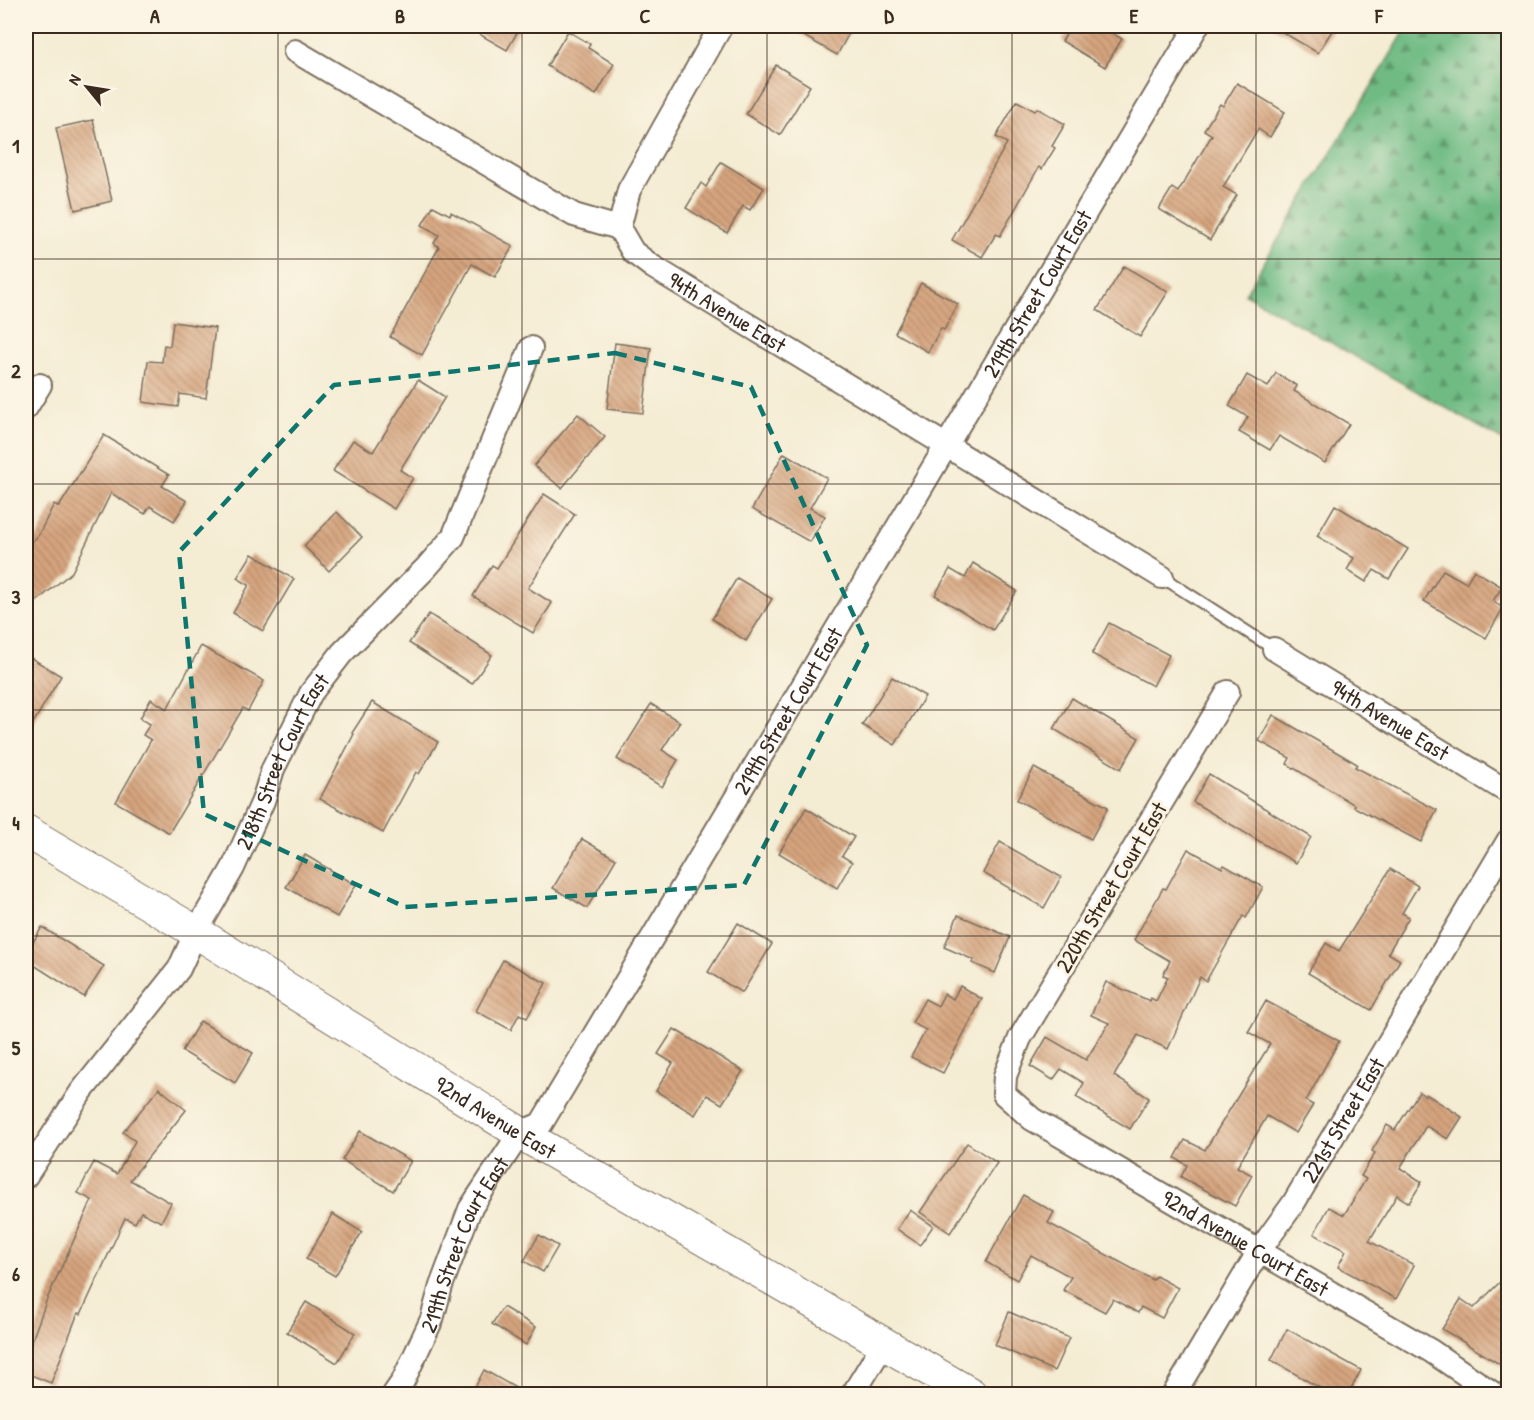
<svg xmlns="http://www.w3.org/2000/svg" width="1534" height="1420" viewBox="0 0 1534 1420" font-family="'Patrick Hand',sans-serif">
	<defs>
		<pattern id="forest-firs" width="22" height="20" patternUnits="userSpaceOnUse" patternTransform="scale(1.5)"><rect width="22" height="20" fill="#6fbb84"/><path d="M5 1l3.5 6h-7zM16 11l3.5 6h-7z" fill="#5c986b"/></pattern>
		<pattern id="building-back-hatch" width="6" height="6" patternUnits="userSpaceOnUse" patternTransform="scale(1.5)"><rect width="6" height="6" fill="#d6a47e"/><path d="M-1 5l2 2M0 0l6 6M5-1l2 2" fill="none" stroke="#af8667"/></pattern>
	</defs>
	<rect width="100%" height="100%" fill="#fcf5e5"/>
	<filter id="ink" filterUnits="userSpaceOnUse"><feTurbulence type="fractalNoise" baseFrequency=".0167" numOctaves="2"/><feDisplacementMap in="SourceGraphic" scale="12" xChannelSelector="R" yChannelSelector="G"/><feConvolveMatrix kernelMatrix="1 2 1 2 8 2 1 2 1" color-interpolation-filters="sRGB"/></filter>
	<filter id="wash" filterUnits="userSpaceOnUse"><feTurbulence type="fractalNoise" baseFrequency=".008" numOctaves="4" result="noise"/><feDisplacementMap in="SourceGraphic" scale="24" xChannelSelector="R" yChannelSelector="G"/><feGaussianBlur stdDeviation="1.35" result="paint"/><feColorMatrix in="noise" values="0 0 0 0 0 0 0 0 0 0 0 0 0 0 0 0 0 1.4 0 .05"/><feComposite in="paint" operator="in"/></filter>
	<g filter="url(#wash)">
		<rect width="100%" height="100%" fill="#f4ecd3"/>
		<polygon fill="url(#forest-firs)" stroke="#557251" stroke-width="1.5" points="1408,26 1508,26 1508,443 1245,294"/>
		<g id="blocks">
			<g fill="url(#building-back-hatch)">
				<polygon points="465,26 521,26 507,50"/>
				<polygon points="786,26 853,26 837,55"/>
				<polygon points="1071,26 1100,26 1122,39 1105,67 1062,41"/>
				<polygon points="1272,26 1335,26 1318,53"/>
				<polygon points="568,31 590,44 588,48 614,64 596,95 547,66"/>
				<polygon points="776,65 810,86 780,135 746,114"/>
				<polygon points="1237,83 1285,112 1270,137 1258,129 1223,187 1237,195 1210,240 1159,209 1172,188 1178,192 1212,135 1204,130 1220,104 1223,106"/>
				<polygon points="1017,101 1035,111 1037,108 1065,124 1052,146 1055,148 1042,169 1039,167 1000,236 996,234 982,257 952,240 1007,143 996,137"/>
				<polygon points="93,120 112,201 75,210 56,128"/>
				<polygon points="721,162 764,188 750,210 743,206 727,233 686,208 701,183 706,187"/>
				<polygon points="433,206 450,215 451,212 513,246 495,277 472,264 422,355 390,337 439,247 434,243 439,235 422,225"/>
				<polygon points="1124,266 1168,292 1140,337 1097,310"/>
				<polygon points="921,283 958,304 944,330 941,328 928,352 895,333"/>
				<polygon points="173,322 215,328 206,398 180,394 178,407 143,402 148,361 162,362 164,345 170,346"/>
				<polygon points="615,343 651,348 643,413 607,409"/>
				<polygon points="1276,373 1297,386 1294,391 1349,424 1325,463 1279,436 1270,450 1239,432 1248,417 1229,406 1247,375 1268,387"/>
				<polygon points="418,380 445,397 400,470 413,478 394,509 333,471 353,440 373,452"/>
				<polygon points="578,414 605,437 562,488 534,466"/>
				<polygon points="104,435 169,475 162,486 187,501 174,521 150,506 145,514 111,493 72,572 26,610 26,547 38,536 54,504 59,507"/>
				<polygon points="784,453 827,478 810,508 825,516 810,542 752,509"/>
				<polygon points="544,494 575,514 528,588 552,603 533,633 473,596 492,565 497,568"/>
				<polygon points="1335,505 1408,549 1389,579 1374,570 1366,582 1347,570 1354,558 1317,536"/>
				<polygon points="337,512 362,537 329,571 304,546"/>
				<polygon points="252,554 294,579 263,631 233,613 249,585 237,578"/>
				<polygon points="973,563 1017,591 993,630 935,595 950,569 965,578"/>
				<polygon points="1443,570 1466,583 1474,570 1502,587 1493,601 1503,608 1486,638 1424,601"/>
				<polygon points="737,578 772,599 746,641 712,619"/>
				<polygon points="429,614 492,655 472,684 409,643"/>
				<polygon points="1109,623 1169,655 1153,686 1092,654"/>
				<polygon points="201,646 264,681 248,711 243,708 169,833 116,802 151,740 143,735 150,724 140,718 151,699 167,709"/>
				<polygon points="26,655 61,676 26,735"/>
				<polygon points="892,677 925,696 895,745 862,725"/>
				<polygon points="1072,698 1139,738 1121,769 1054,729"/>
				<polygon points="372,702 438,742 419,774 416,772 383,833 320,799 354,734 352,733"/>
				<polygon points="651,704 680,722 662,750 678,760 662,787 617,759"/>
				<polygon points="1273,715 1357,764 1355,767 1437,810 1421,842 1354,807 1355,805 1287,764 1290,758 1259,741"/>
				<polygon points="1034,768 1108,807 1091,839 1017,800"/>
				<polygon points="1209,774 1311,837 1296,863 1193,802"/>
				<polygon points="806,808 854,837 842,856 852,862 837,888 779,853"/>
				<polygon points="582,839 616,859 587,908 553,888"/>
				<polygon points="1000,842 1061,877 1044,908 983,873"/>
				<polygon points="1188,849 1222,868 1224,865 1263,887 1246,918 1243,916 1206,981 1200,977 1168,1049 1138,1035 1114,1076 1149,1098 1130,1129 1076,1097 1084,1083 1061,1069 1053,1080 1030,1066 1047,1037 1086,1060 1109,1023 1091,1015 1106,982 1150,1001 1151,998 1156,1001 1168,977 1163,975 1170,961 1134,940 1163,888 1166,889"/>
				<polygon points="305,855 356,885 337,917 286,887"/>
				<polygon points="1390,869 1418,886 1402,913 1409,917 1388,953 1400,960 1371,1010 1308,973 1326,943 1339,951"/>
				<polygon points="958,915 1010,937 995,973 972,963 974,960 944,947"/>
				<polygon points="738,923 772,944 742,993 708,972"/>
				<polygon points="42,927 104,966 84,997 26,960 26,954"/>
				<polygon points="503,960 546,983 527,1018 519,1014 511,1030 476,1011"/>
				<polygon points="960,986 982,999 943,1073 911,1057 926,1030 912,1023 925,999 938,1006 944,994 953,999"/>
				<polygon points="1266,1001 1339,1041 1306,1101 1313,1105 1296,1133 1267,1116 1237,1167 1252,1175 1235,1206 1181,1177 1187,1165 1175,1158 1185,1140 1205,1150 1270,1044 1248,1032"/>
				<polygon points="200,1021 253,1053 235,1083 182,1051"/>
				<polygon points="674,1029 743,1071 722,1104 707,1095 695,1115 656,1091 673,1063 658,1054"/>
				<polygon points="159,1088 186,1110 130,1180 171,1203 161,1222 141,1212 135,1223 125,1218 81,1314 78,1313 51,1383 26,1373 26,1357 47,1299 92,1200 78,1193 94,1162 117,1174 135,1141 123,1132"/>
				<polygon points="1419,1092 1425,1096 1426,1094 1462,1117 1448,1139 1426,1126 1400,1168 1422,1182 1409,1203 1397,1195 1369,1241 1414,1265 1396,1299 1338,1267 1346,1251 1314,1234 1329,1207 1344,1215 1366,1179 1361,1176 1375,1153 1372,1151 1387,1125 1395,1130"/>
				<polygon points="360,1131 411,1161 393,1191 342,1160"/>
				<polygon points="967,1143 997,1163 950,1233 920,1212"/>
				<polygon points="1023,1195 1054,1212 1048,1223 1153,1280 1156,1276 1178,1288 1162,1318 1141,1307 1138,1313 1113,1299 1105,1312 1063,1290 1071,1277 1031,1255 1017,1280 986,1262"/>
				<polygon points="910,1210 933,1226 920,1245 897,1229"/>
				<polygon points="333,1214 362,1232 335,1276 306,1259"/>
				<polygon points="539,1235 558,1246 543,1272 524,1261"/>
				<polygon points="1509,1273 1509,1370 1442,1329 1461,1299 1474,1308"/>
				<polygon points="306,1302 355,1333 337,1363 287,1332"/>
				<polygon points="503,1307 536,1327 526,1345 492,1324"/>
				<polygon points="1009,1312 1069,1338 1054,1371 995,1345"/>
				<polygon points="1287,1329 1361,1370 1348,1395 1332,1395 1271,1360"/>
				<polygon points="484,1370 528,1395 471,1395"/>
			</g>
		</g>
	</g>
	<g filter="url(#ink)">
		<use href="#blocks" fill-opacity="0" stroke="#7c6e5d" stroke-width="1.5"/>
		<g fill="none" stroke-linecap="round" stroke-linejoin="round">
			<g stroke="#7c6e5d" stroke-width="14">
				<polyline id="lane" points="1162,577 1274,649"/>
			</g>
			<g stroke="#7c6e5d" stroke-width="26">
				<g id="street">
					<path id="s1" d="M295,51L574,215L619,228L633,252L653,267L1162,577"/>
					<polyline points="619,228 629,190 721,26"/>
					<polyline points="26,408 40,385"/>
					<path id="s2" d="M1274,649L1508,792"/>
					<path id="s3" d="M1228,692L1020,1038L1005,1076L1004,1094L1032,1119L1431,1351L1494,1394"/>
					<path id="s4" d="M26,1176L81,1092L179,969L196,932L233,868L263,801L273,769L311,693L342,653L426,568L453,537L531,348"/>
					<path id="s5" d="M394,1394L403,1381L432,1319L441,1286L470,1209L520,1133L541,1124L1197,26"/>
					<polyline points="853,1394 884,1343"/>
					<path id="s6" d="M1174,1394L1259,1251L1293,1204L1508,841"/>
				</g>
			</g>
			<g stroke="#7c6e5d" stroke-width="34">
				<g id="secondary">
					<path id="s7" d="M26,831L196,932L520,1133L971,1394"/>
				</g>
			</g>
			<use href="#lane" stroke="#fff" stroke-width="10"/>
			<use href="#street" stroke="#fff" stroke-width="22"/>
			<use href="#secondary" stroke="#fff" stroke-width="32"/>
		</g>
	</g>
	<path fill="none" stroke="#0f766e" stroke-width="4.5" stroke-dasharray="12 8" stroke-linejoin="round" d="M615,353L751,387L867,645L744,885L405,907L204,814L179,552L334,385Z"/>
	<path fill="none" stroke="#3b2a1e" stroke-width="1.5" stroke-opacity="0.55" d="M278,26V1394M522,26V1394M767,26V1394M1012,26V1394M1256,26V1394M26,259H1508M26,484H1508M26,710H1508M26,936H1508M26,1161H1508"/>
	<g text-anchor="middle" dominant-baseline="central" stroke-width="6" stroke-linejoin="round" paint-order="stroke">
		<g font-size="22" fill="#3b2a1e" stroke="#fcf5e5">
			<text stroke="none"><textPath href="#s5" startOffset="1282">219th Street Court East</textPath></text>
			<text stroke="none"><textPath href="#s1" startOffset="510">94th Avenue East</textPath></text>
			<text stroke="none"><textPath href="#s5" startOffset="796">219th Street Court East</textPath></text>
			<text stroke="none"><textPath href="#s2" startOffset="136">94th Avenue East</textPath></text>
			<text stroke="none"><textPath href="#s4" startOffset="490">218th Street Court East</textPath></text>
			<text transform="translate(1111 887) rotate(-59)">220th Street Court East</text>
			<text stroke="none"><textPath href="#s7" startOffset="550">92nd Avenue East</textPath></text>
			<text stroke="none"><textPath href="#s6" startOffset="322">221st Street East</textPath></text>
			<text stroke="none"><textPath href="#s3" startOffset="747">92nd Avenue Court East</textPath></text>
			<text stroke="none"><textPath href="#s5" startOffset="166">219th Street Court East</textPath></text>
		</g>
	</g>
	<rect width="1534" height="1420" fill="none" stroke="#fcf5e5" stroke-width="66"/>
	<g transform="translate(87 87) rotate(300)" stroke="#fcf5e5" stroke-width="4.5" paint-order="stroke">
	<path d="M0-4.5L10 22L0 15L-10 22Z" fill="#3b2a1e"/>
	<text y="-9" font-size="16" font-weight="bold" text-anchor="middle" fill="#3b2a1e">N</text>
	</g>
	<rect x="33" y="33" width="1468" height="1354" fill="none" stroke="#3b2a1e" stroke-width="2"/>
	<g font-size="20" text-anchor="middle" font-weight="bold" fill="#3b2a1e">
		<text x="155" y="23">A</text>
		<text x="400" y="23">B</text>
		<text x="645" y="23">C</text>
		<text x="889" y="23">D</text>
		<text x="1134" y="23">E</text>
		<text x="1379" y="23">F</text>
		<text x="16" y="153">1</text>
		<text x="16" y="378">2</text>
		<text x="16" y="604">3</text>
		<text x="16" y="830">4</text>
		<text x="16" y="1055">5</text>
		<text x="16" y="1281">6</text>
	</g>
</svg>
